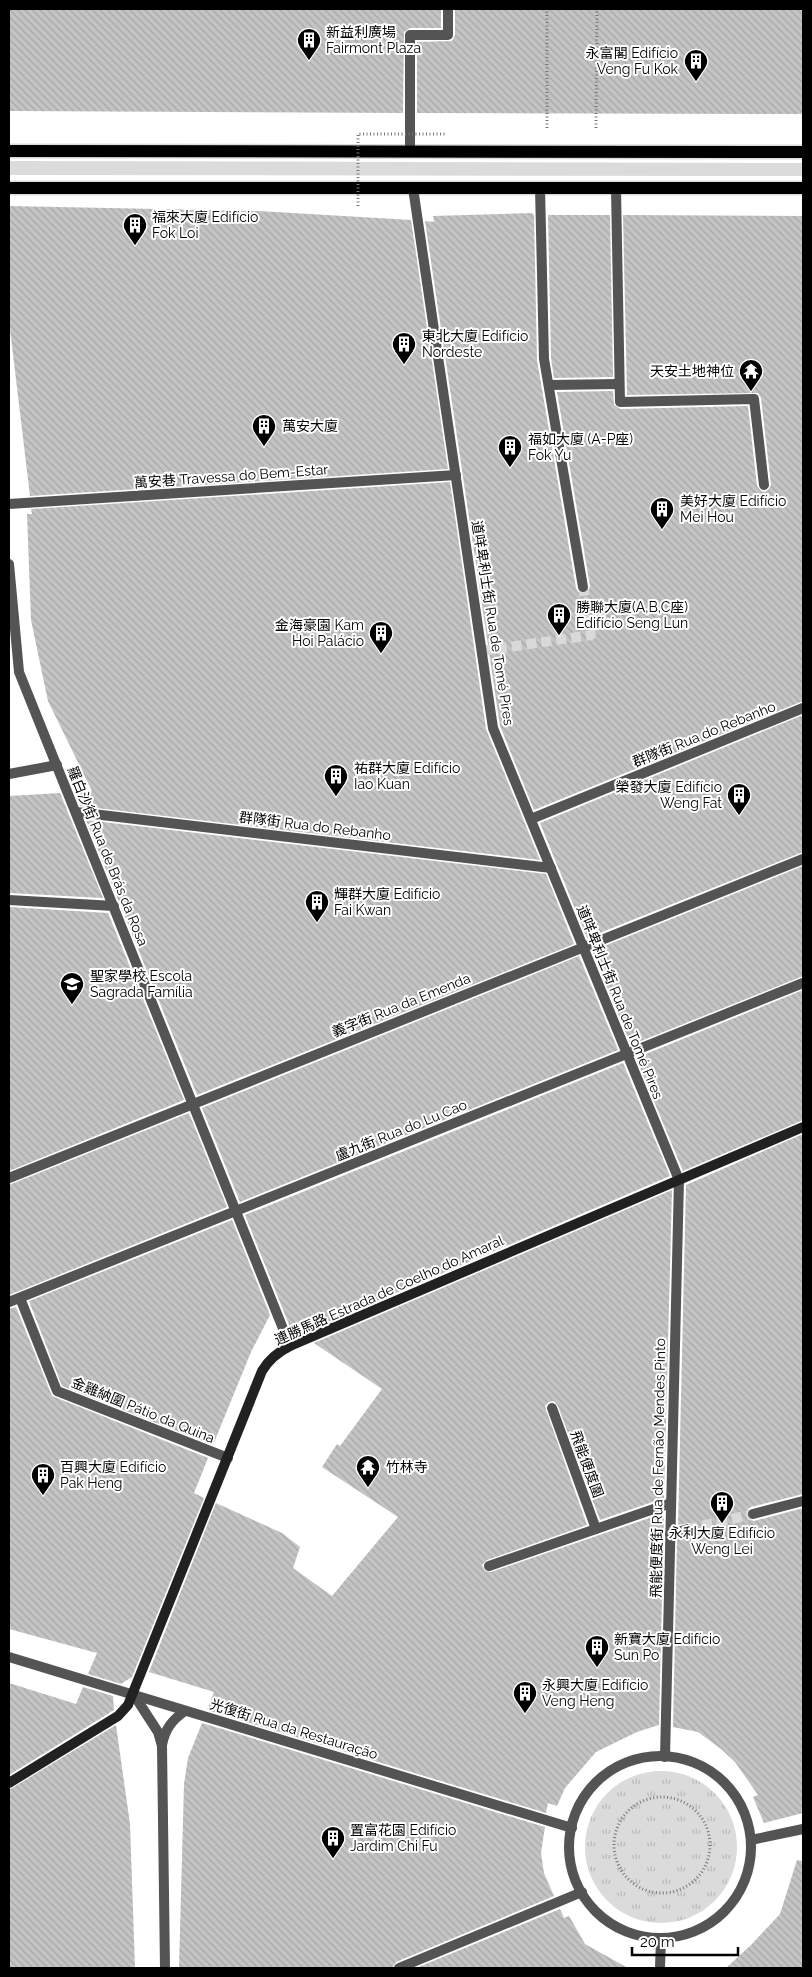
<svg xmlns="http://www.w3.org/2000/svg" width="812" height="1977" viewBox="0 0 812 1977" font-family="Raleway,'Noto Sans SC',sans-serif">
	<defs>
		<pattern id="park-tufts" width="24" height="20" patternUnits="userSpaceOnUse" patternTransform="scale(1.25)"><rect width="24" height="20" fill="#dbdbdb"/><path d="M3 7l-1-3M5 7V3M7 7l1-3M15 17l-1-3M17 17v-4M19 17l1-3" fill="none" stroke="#bababa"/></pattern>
		<pattern id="building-back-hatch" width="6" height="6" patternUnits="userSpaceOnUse" patternTransform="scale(1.25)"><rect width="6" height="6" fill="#c4c4c4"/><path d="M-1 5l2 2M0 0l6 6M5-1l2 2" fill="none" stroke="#a7a7a7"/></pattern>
	</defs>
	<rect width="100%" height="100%" fill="#fff"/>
	<polygon fill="#dbdbdb" points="9,161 803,163 803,176 9,175"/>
	<circle fill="url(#park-tufts)" cx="661" cy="1847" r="76"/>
	<g fill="url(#building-back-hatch)">
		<polygon points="9,9 441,9 441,28 410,28 404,32 403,113 9,111"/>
		<polygon points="455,9 803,9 803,114 417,113 417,42 452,41 455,35"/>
		<polygon points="9,206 259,211 411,220 448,469 30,496 9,321"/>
		<polygon points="532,213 534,215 537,360 576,588 578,592 584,594 588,592 590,586 557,392 613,391 614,405 620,409 748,406 757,486 761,491 764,492 768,490 771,485 761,398 758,393 627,395 623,215 803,216 803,701 534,810 500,726 425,221 434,222 433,216"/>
		<polygon points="548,215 610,215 613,377 554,378 551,358"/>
		<polygon points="450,482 486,729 540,860 80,806 75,792 92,791 48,701 31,620 27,514 32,514 31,509"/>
		<polygon points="803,715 803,852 587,938 540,823"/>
		<polygon points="60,793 103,898 9,893 9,796"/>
		<polygon points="86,820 546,874 574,944 197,1095"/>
		<polygon points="803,866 803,976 631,1045 592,951"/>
		<polygon points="9,907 108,913 184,1100 9,1171"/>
		<polygon points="579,956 618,1050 240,1202 202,1108"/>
		<polygon points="803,990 803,1120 683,1171 636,1058"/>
		<polygon points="623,1063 670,1176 300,1334 290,1327 245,1215"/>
		<polygon points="189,1113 227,1207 9,1295 9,1185"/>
		<polygon points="803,1134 803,1494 751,1507 748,1509 746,1515 748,1519 754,1521 803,1508 803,1813 764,1823 753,1797 758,1795 735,1762 721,1749 698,1732 673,1727 677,1539 690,1535 695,1530 694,1527 690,1523 678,1525 686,1185"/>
		<polygon points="672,1190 664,1498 600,1520 558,1406 554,1401 549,1402 545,1406 546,1410 587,1525 487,1560 482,1565 485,1571 491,1572 664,1513 659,1725 637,1732 596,1752 565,1788 557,1806 548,1803 546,1813 207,1710 214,1692 149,1672 216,1503 282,1533 300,1547 293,1568 332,1596 398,1517 322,1467 337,1444 340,1446 382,1389 314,1343"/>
		<polygon points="232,1220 270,1315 251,1352 213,1445 62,1386 29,1301"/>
		<polygon points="16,1307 52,1396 208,1458 194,1493 204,1498 132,1677 121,1684 88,1674 97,1653 9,1629 9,1309"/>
		<polygon points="9,1683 76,1704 83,1687 113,1696 114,1710 9,1775"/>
		<polygon points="202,1723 545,1827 541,1853 544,1873 554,1896 396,1962 392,1968 179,1968 184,1784 188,1758"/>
		<polygon points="116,1725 130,1824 135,1968 9,1968 9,1790"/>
		<polygon points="797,1860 803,1861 803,1968 726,1968 751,1945 780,1914"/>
		<polygon points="560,1909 564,1918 569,1916 585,1944 628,1968 416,1968"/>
	</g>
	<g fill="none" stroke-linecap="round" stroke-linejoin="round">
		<g stroke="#d9d9d9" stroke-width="10" stroke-dasharray="10 5" stroke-linecap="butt">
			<polyline points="482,651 591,635 583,587"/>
			<polyline points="688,1529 753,1514"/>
		</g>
		<g stroke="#dbdbdb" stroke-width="15">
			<g id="primary">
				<polyline points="9,151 803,152"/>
				<polyline points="9,188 803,188"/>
			</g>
		</g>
		<g stroke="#767676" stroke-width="3" stroke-dasharray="1 2.5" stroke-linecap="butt">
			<polyline points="547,128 547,9"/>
			<polyline points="596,128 597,9"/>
			<circle cx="662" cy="1845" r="48"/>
		</g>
		<polyline stroke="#545454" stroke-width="10" points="9,900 114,906"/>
		<g stroke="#545454" stroke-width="10">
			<polyline points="410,151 410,35 448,35 448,9"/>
			<polyline points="413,188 493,728 679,1180 665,1757"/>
			<polyline points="540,188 544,359 583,587"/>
			<polyline points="616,189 620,402 754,399 764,485"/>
			<polyline points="549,385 619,384"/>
			<polyline points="9,504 456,475"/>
			<polyline points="9,564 19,672 290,1346"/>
			<polyline points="9,774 57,765"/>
			<polyline points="76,812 551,868"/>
			<polyline points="531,819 803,708"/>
			<polyline points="9,1178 803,859"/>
			<polyline points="20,1298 57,1391 228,1458"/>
			<polyline points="9,1302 803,983"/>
			<polyline points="552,1408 596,1529"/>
			<polyline points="753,1514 803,1501"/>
			<polyline points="670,1534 688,1529"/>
			<polyline points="489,1566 671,1503"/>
			<polyline points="9,1657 572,1828"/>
			<polyline points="134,1695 158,1732 162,1746 165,1968"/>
			<path d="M162,1745C165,1729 172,1720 185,1711"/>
			<circle cx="660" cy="1847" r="91"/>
			<polyline points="751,1840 803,1829"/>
			<polyline points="399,1968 582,1892"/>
			<polyline points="660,1968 661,1938"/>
		</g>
		<path stroke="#212121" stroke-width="10" d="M9,1783L118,1716L128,1705L262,1371C269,1359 278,1352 290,1346L803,1127"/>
		<use href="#primary" stroke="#000" stroke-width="12"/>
		<polyline stroke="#767676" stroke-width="3" stroke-dasharray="1 2.5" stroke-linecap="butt" points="358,206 358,134 445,134"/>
	</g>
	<defs>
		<g id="building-pin" transform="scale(1.25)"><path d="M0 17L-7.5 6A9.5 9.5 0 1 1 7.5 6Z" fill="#000" stroke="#fff"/><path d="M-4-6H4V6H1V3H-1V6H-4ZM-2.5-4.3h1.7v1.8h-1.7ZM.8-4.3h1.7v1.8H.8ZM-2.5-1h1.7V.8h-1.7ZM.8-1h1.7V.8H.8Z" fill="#fff"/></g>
		<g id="temple-pin" transform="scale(1.25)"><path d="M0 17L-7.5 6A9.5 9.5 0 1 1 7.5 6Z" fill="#000" stroke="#fff"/><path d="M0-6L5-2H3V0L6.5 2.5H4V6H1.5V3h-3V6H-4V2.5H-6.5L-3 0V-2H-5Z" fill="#fff"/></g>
		<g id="school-pin" transform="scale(1.25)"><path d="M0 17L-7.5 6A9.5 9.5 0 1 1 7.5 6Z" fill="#000" stroke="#fff"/><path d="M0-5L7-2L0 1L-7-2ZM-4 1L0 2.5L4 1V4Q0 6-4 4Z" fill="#fff"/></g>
	</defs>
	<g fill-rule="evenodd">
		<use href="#building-pin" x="309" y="40"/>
		<use href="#building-pin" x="696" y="61"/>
		<use href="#building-pin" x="135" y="225"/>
		<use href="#building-pin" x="404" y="344"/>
		<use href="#temple-pin" x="751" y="371"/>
		<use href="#building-pin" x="264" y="426"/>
		<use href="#building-pin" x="510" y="447"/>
		<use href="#building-pin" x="662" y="509"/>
		<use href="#building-pin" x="559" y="615"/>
		<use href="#building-pin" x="381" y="633"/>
		<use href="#building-pin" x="336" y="776"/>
		<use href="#building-pin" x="739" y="795"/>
		<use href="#building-pin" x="317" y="902"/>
		<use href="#school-pin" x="72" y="984"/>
		<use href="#temple-pin" x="368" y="1467"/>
		<use href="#building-pin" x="43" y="1475"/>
		<use href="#building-pin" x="722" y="1503"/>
		<use href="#building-pin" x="597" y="1647"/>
		<use href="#building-pin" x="525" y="1693"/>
		<use href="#building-pin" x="333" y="1838"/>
	</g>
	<g text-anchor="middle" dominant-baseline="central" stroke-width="4" stroke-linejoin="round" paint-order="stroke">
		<g font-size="14" fill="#000" stroke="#fff" text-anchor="start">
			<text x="326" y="32">新益利廣場<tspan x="326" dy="16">Fairmont Plaza</tspan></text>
			<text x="678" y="53" text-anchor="end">永富閣 Edifício<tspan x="678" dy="16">Veng Fu Kok</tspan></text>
			<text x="152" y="217">福來大廈 Edifício<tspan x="152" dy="16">Fok Loi</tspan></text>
			<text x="422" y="336">東北大廈 Edifício<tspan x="422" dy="16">Nordeste</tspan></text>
			<text x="734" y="371" text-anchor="end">天安土地神位</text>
			<text x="282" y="426">萬安大廈</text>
			<text x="528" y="439">福如大廈 (A-P座)<tspan x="528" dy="16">Fok Yu</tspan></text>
			<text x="680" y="501">美好大廈 Edifício<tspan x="680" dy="16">Mei Hou</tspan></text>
			<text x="576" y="607">勝聯大廈(A,B,C座)<tspan x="576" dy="16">Edifício Seng Lun</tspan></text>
			<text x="364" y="625" text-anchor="end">金海豪園 Kam<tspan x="364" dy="16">Hoi Palácio</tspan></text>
			<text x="354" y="768">祐群大廈 Edifício<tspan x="354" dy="16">Iao Kuan</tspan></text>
			<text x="722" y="787" text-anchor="end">榮發大廈 Edifício<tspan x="722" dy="16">Weng Fat</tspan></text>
			<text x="334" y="894">輝群大廈 Edifício<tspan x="334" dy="16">Fai Kwan</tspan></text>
			<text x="90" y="976">聖家學校 Escola<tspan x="90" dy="16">Sagrada Família</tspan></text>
			<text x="60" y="1467">百興大廈 Edifício<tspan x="60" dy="16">Pak Heng</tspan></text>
			<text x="386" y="1467">竹林寺</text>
			<text x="722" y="1533" text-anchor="middle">永利大廈 Edifício<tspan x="722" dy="16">Weng Lei</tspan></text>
			<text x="614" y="1639">新寶大廈 Edifício<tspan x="614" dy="16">Sun Po</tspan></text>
			<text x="542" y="1685">永興大廈 Edifício<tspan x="542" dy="16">Veng Heng</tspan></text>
			<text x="350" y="1830">置富花園 Edifício<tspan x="350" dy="16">Jardim Chi Fu</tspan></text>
		</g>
		<g font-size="14" fill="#000" stroke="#fff">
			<text transform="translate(231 476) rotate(-4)">萬安巷 Travessa do Bem-Estar</text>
			<text transform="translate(493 623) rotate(81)">道咩卑利士街 Rua de Tomé Pires</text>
			<text transform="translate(704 734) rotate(-22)">群隊街 Rua do Rebanho</text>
			<text transform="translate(315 826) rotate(7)">群隊街 Rua do Rebanho</text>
			<text transform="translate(108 856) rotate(68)">羅白沙街 Rua de Brás da Rosa</text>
			<text transform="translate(620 1002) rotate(68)">道咩卑利士街 Rua de Tomé Pires</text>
			<text transform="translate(401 1005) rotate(-22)">義字街 Rua da Emenda</text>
			<text transform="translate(401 1130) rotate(-22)">盧九街 Rua do Lu Cao</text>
			<text transform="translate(389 1290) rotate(-24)">連勝馬路 Estrada de Coelho do Amaral</text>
			<text transform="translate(143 1410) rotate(22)">金雞納圍 Pátio da Quina</text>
			<text transform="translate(587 1464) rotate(70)">飛能便度圍</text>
			<text transform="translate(658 1468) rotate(-89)">飛能便度街 Rua de Fernão Mendes Pinto</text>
			<text transform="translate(294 1729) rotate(17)">光復街 Rua da Restauração</text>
		</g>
	</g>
	<rect width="812" height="1977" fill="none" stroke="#000000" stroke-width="20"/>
	<path d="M632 1947v8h106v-8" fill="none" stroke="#000000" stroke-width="2.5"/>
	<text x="640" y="1947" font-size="15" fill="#000000" stroke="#ffffff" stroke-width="4" paint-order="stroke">20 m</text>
</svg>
